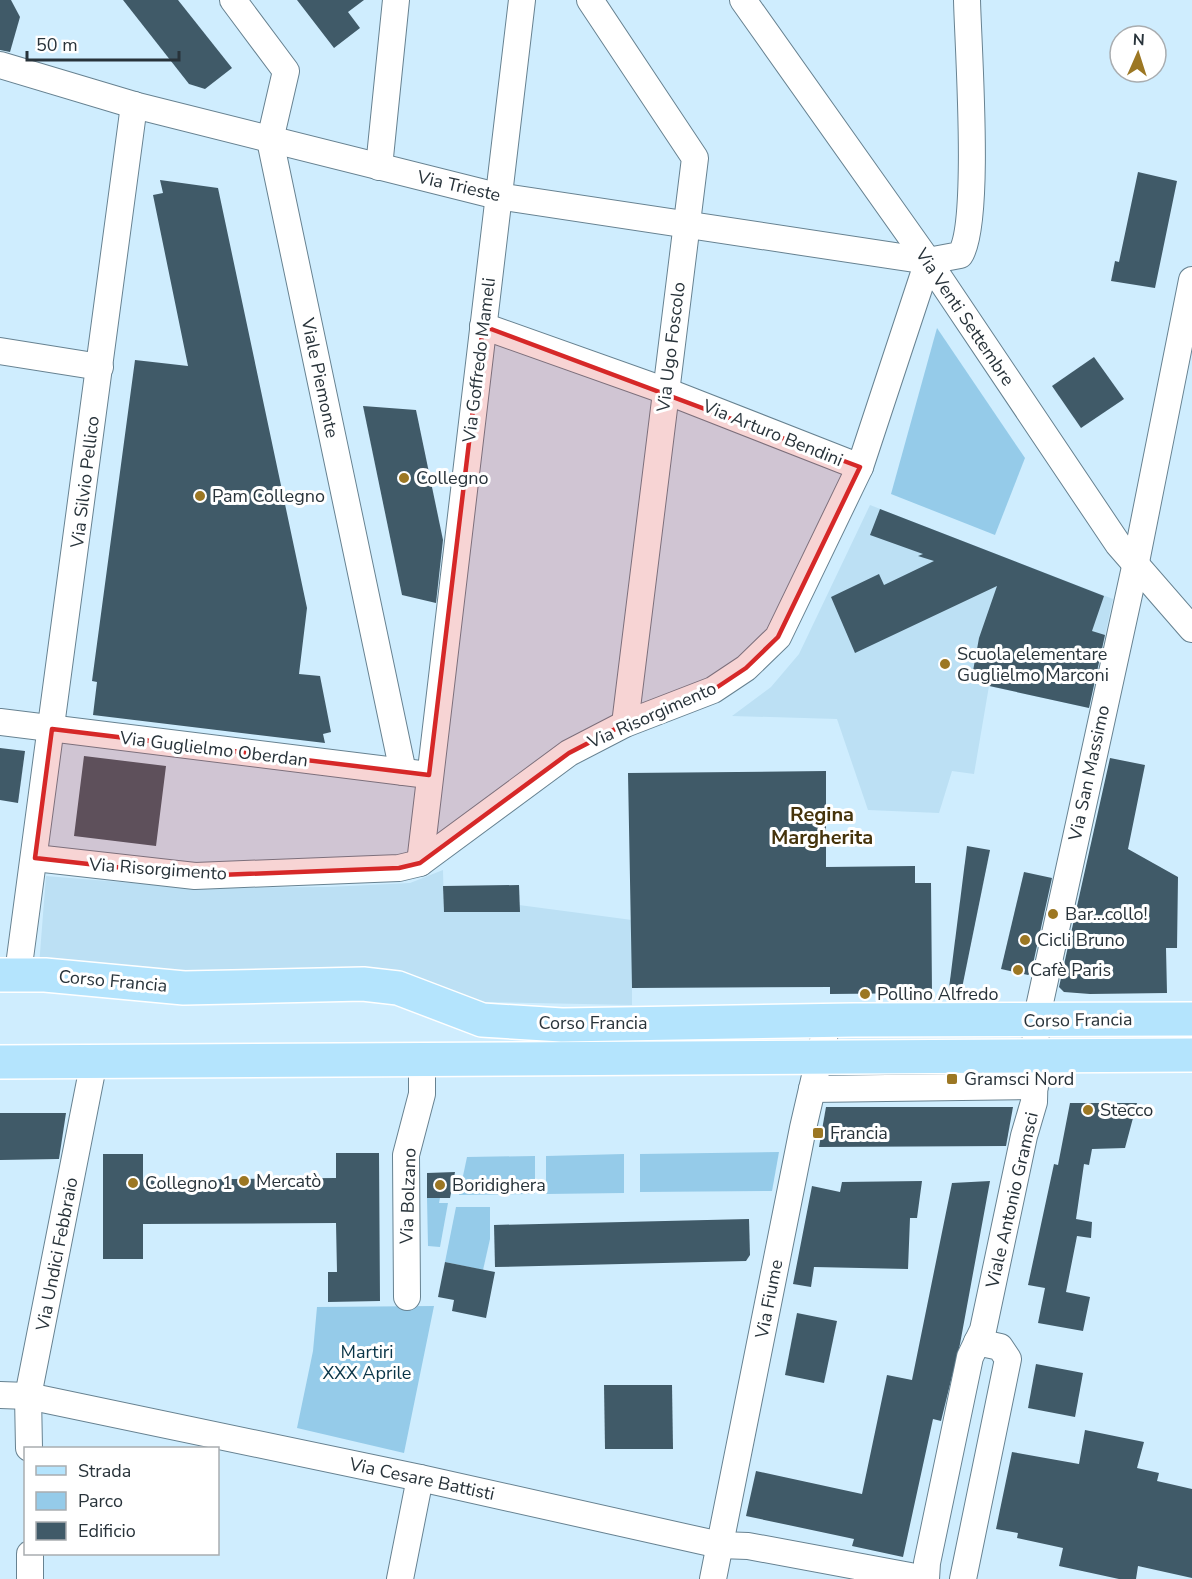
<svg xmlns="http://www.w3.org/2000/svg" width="1192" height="1579" viewBox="0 0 1192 1579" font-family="'Nunito Sans',sans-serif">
	<rect width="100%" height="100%" fill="#cfedfe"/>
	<g fill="#bce0f4">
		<polygon points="870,505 1113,599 1089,708 989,686 974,774 952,771 939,813 868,810 837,719 732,716 771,687 799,654"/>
		<polygon points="443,870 444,912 519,912 519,905 632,920 632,1005 484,1002 398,977 148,982 39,966 46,876 194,888 328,887 410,883"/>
	</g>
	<g fill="#95cbe9">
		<polygon points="937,328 1025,458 995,535 891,494"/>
		<polygon points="779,1152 772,1191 640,1192 640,1154"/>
		<polygon points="624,1154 624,1193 546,1194 546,1156"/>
		<polygon points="535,1156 535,1194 459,1195 467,1157"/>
		<polygon points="427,1198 440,1198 439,1203 448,1203 440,1247 428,1246"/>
		<polygon points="456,1207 490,1207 490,1239 483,1270 445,1262"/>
		<polygon points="434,1306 404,1453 297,1428 313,1351 317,1307"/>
	</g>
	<g fill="#405a68">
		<polygon points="0,0 11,0 20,17 10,52 0,50"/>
		<polygon points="123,0 178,0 232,68 205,89 189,84"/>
		<polygon points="297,0 364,0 348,12 360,28 334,48"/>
		<polygon points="1138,172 1177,181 1155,288 1111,281 1115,261 1119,262"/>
		<polygon points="160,180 218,188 307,608 299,674 320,676 331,732 323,734 325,743 93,715 97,682 92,681 135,360 188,366 153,195 163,193"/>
		<polygon points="1094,357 1124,399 1081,428 1052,386"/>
		<polygon points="363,406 416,410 443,540 436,603 402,595"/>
		<polygon points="880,509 1104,596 1092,631 1105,635 1089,708 971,682 979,638 997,586 855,653 831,597 879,574 884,585 934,561 918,556 923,554 870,535"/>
		<polygon points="0,748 25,751 18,803 0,800"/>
		<polygon points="84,756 166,766 156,846 74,836"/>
		<polygon points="1110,758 1145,765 1128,849 1178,877 1177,948 1166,948 1167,993 1090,994 1064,992 1059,987"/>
		<polygon points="826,771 826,867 915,866 915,883 931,883 932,993 830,994 830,987 632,988 628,773"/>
		<polygon points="967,846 990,850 960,998 948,996"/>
		<polygon points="1024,872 1052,878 1031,973 1028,975 1001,969"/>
		<polygon points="519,885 520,912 444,912 443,886"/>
		<polygon points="1070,1103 1137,1103 1125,1148 1092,1149 1089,1165 1084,1164 1076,1219 1092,1222 1091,1238 1077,1236 1066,1292 1090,1297 1083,1331 1038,1323 1045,1288 1028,1285 1054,1164 1058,1165"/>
		<polygon points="826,1107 1013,1107 1006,1146 819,1147"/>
		<polygon points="0,1113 66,1113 59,1159 0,1160"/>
		<polygon points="336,1153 379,1153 380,1301 328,1302 328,1272 337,1272 336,1223 143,1224 143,1259 103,1259 103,1154 143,1154 143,1180 336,1178"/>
		<polygon points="455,1172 450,1198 427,1198 427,1173"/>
		<polygon points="922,1181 917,1218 910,1218 908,1269 814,1267 811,1287 793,1284 812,1186 840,1192 842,1182"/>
		<polygon points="990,1181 960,1344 941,1421 933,1419 903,1557 852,1546 854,1539 746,1516 756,1471 862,1494 887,1375 912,1380 952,1183"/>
		<polygon points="749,1219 750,1255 746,1261 495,1267 494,1225"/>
		<polygon points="445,1262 495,1272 486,1318 452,1311 454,1300 438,1297"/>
		<polygon points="797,1313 837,1321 824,1383 785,1375"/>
		<polygon points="1036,1364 1083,1373 1075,1417 1028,1408"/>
		<polygon points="604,1385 672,1385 673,1449 605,1449"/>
		<polygon points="1085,1430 1144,1442 1137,1468 1159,1473 1157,1481 1192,1489 1192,1578 1138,1566 1136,1579 1119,1579 1059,1566 1063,1548 1017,1538 1018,1533 996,1529 1012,1452 1079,1464"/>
	</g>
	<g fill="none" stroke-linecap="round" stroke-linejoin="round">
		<g stroke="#678291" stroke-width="28">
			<g id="minor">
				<polyline points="233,0 286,71 270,140 403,772"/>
				<polyline points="590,0 695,158 625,724"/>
				<polyline points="743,0 928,261 1118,544 1192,629"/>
				<path d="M0,65L134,105L497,196L928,261L960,255C981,225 968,46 967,0"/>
				<polyline points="379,167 396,0"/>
				<polyline points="483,326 666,391 860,467"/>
				<polyline points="0,351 100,367"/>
				<polyline points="0,722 420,774"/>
				<polyline points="35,858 195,876 399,868 420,863 569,753 625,724 713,690 746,668 778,637 860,467 928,261"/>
				<polyline points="420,863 522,0"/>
				<polyline points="20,958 134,105"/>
				<polyline points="812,1089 1035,1086"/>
				<polyline points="407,1297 406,1155 422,1094 422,1062"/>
				<polyline points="0,1395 28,1396 420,1478 720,1545 748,1546 926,1579"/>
				<polyline points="29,1448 28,1396 94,1061"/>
				<polyline points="30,1554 30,1579"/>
				<polyline points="400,1579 420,1478"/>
				<polyline points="713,1579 803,1128 828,1020"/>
				<polyline points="926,1579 927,1563 970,1357 983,1330 1024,1136 1034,1102 1036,1021 1135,567 1192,280"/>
				<polyline points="963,1579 1008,1359 1000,1347 977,1342"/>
			</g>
		</g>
		<g stroke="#fff" stroke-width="36">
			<g id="major">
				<polyline points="0,975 45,975 184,988 363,984 398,988 482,1020 562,1025 853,1020 1192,1019"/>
				<polyline points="0,1062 1192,1055"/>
			</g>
		</g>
		<use href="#minor" stroke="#fff" stroke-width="26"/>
		<use href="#major" stroke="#b4e4fd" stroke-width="33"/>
	</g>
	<path fill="#d62828" fill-opacity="0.2" stroke="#d62828" stroke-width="4.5" stroke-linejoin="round" d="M483,326L860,467L778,637L746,668L713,690L625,724L569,753L420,863L399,868L195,876L35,858L52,729L429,775Z"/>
	<g fill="#9c7723" stroke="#fff" stroke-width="2">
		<circle cx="404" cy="478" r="6"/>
		<circle cx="200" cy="496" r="6"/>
		<circle cx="945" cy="664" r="6"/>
		<circle cx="1053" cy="914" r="6"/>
		<circle cx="1025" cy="940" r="6"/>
		<circle cx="1018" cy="970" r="6"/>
		<circle cx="865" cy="994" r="6"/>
		<rect x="946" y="1073" width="12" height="12" rx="3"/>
		<circle cx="1088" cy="1110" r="6"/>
		<rect x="812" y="1127" width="12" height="12" rx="3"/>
		<circle cx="244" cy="1181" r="6"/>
		<circle cx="133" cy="1183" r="6"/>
		<circle cx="440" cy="1185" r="6"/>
	</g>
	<g text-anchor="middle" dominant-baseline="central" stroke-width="6" stroke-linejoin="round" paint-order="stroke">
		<g font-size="18" fill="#28333a" stroke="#fff">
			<text transform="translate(459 186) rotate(13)">Via Trieste</text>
			<text transform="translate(965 317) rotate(56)">Via Venti Settembre</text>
			<text transform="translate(671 347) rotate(-83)">Via Ugo Foscolo</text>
			<text transform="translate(479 360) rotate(-83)">Via Goffredo Mameli</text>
			<text transform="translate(320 378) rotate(78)">Viale Piemonte</text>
			<text transform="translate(773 433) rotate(22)">Via Arturo Bendini</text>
			<text transform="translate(85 482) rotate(-83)">Via Silvio Pellico</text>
			<text transform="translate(652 715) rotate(-24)">Via Risorgimento</text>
			<text transform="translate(214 749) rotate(7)">Via Guglielmo Oberdan</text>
			<text transform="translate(1089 773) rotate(-78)">Via San Massimo</text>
			<text transform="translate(158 869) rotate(4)">Via Risorgimento</text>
			<text transform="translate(113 981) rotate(5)">Corso Francia</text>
			<text transform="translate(1078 1020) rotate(-1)">Corso Francia</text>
			<text x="593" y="1023">Corso Francia</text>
			<text transform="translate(408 1196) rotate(-88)">Via Bolzano</text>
			<text transform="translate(1012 1200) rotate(-77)">Viale Antonio Gramsci</text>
			<text transform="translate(57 1254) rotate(-79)">Via Undici Febbraio</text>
			<text transform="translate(769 1299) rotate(-79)">Via Fiume</text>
			<text transform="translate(422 1479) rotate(12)">Via Cesare Battisti</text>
		</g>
		<g font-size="18" fill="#28333a" stroke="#fff" text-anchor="start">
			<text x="416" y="478">Collegno</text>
			<text x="212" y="496">Pam Collegno</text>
			<text x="957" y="654">Scuola elementare<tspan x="957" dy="21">Guglielmo Marconi</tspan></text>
			<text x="1065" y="914">Bar...collo!</text>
			<text x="1037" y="940">Cicli Bruno</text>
			<text x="1030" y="970">Cafè Paris</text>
			<text x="877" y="994">Pollino Alfredo</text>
			<text x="964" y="1079">Gramsci Nord</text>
			<text x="1100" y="1110">Stecco</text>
			<text x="830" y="1133">Francia</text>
			<text x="256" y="1181">Mercatò</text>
			<text x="145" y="1183">Collegno 1</text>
			<text x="452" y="1185">Boridighera</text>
		</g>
		<g font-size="18" fill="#093447" stroke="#fff">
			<text x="367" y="1352">Martiri<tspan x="367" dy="21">XXX Aprile</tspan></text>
		</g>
		<g font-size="20" font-weight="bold" fill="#45330b" stroke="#fff">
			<text x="822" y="814">Regina<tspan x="822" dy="23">Margherita</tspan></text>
		</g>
	</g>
	<rect x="24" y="1447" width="195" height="108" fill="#ffffff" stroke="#a9adb0" stroke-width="1.5"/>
	<rect x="36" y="1466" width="30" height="9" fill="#b4e4fd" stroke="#a9adb0" stroke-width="1.5"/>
	<text x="78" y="1477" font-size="18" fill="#28333a">Strada</text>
	<rect x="36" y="1492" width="30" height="18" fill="#95cbe9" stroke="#a9adb0" stroke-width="1.5"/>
	<text x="78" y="1507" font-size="18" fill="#28333a">Parco</text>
	<rect x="36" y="1522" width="30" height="18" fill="#405a68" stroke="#a9adb0" stroke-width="1.5"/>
	<text x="78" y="1537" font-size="18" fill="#28333a">Edificio</text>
	<g transform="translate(1138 54) rotate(3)"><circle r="28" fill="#ffffff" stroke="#a9adb0" stroke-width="1.5"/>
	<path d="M0-4.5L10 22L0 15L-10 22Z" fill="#9c7723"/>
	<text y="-9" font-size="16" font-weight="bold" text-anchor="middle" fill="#28333a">N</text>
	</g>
	<path d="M27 51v9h152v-9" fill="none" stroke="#28333a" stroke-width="3"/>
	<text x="36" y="51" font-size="18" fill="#28333a" stroke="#ffffff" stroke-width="4.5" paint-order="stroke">50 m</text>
</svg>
